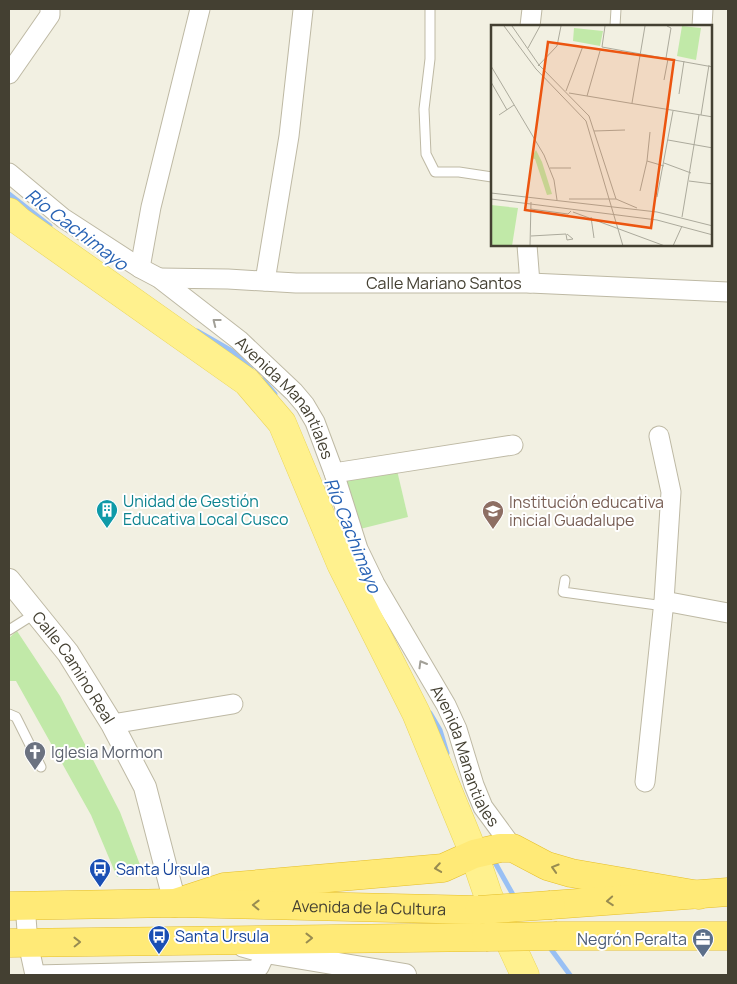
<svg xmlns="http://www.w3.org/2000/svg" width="737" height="984" viewBox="0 0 737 984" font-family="Manrope,sans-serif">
	<rect width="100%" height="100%" fill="#f2f0e2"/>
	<g fill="#c1e9a8">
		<polygon points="396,466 408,517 352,531 337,475"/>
		<polygon points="17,631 60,696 120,812 142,870 117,877 91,815 16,681 9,681 9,638"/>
	</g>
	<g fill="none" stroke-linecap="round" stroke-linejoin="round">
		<g stroke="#99c0f4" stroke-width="5">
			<polyline points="9,194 50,226"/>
			<polyline points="197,331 232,351 251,369"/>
			<polyline points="263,380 275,394"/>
			<polyline points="430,713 440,730 447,753"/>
			<polyline points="493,859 516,900"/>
			<polyline points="548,945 570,975"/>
		</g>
		<g stroke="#beb9a4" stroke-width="11">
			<g id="service">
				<polyline points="430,9 430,59 424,109 426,154 435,172 459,172 492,177"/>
				<polyline points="615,26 616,9"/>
				<polyline points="565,580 563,592 664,606"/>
				<polyline points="9,630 36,613"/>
				<polyline points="9,714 16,717 41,767"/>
			</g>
		</g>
		<g stroke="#beb9a4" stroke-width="21">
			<g id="minor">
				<polyline points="530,26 532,9"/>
				<polyline points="702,26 703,9"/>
				<polyline points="9,74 50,15 50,9"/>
				<path id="s1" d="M9,173L63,218L140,268L159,278L239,340L294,392L305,405L315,422L334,473L358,549L375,584L446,705L457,729L474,785L483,807L513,848"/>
				<polyline points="527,245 530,283"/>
				<polyline points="140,268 151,207 200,9"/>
				<path id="s2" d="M159,278L228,279L296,283H530L728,292"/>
				<polyline points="265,281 289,136 303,10"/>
				<polyline points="659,436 671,492 664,601"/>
				<polyline points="334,473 513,445"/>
				<polyline points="112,724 233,704"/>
				<polyline points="645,782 664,601 728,613"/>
				<polyline points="25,905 28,943 35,975"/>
				<polyline points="35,975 254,970 259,967 266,952"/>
			</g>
		</g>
		<g stroke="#beb9a4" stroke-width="24">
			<g id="tertiary">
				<path id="s3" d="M9,580L68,653L112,724L145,787L175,903"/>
				<polyline points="244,946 266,952 405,975"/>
			</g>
		</g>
		<g stroke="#ead558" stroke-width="29">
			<polyline id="primary" points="9,212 19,221 247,382 282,423 341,564 416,713 474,854 488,895 525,975"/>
		</g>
		<g stroke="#e5be29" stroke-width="29">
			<g id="trunk">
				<polyline points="175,903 224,887 443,868 474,854 500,848 513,848 547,866 571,873 699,895"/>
				<polyline points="551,905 728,892"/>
				<path id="s4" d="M9,906L175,903L479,910"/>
				<polyline points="557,936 728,936"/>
				<polyline points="9,943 486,937"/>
			</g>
		</g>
		<use href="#service" stroke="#fff" stroke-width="9"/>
		<use href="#minor" stroke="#fff" stroke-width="19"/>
		<use href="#tertiary" stroke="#fff" stroke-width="22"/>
		<use href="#primary" stroke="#fff18e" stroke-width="28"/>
		<use href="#trunk" stroke="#ffea77" stroke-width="28"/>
		<g stroke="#e5be29" stroke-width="29" stroke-linecap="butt">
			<g id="trunk-bridge">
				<polyline points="479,910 551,905"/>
				<polyline points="486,937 557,936"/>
			</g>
		</g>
		<use href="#trunk-bridge" stroke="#ffea77" stroke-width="28"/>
	</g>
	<defs><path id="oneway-chevron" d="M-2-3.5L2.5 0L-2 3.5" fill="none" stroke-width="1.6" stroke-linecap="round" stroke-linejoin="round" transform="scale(1.25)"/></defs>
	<g stroke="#a2a098">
		<use href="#oneway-chevron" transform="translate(216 322) rotate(-142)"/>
		<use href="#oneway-chevron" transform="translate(422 664) rotate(-120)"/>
	</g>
	<g stroke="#988c51">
		<use href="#oneway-chevron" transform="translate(438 868) rotate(171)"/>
		<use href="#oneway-chevron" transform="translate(555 868) rotate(-163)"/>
		<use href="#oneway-chevron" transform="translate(610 901) rotate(176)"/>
		<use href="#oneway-chevron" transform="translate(256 905) rotate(-179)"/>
		<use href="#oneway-chevron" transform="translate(309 938) rotate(-1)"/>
		<use href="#oneway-chevron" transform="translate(77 942) rotate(-1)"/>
	</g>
	<defs>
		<g id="building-pin" transform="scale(1.125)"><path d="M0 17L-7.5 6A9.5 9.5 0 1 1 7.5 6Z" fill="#0f9aa8" stroke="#fff"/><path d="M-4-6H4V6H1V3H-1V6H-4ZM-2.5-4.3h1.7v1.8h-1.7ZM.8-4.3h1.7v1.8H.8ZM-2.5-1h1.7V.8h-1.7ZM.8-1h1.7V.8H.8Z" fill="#fff"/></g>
		<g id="school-pin" transform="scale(1.125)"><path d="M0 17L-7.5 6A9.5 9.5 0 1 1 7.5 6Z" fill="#8d6e63" stroke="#fff"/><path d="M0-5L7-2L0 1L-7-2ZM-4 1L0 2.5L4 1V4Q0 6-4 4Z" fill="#fff"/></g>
		<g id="church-pin" transform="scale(1.125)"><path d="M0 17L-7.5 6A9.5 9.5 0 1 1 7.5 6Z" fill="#6b7280" stroke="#fff"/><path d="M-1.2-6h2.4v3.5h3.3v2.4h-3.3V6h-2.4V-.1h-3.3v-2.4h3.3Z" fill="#fff"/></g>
		<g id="bus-pin" transform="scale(1.125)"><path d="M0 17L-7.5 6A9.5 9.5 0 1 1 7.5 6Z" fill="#1a4fb4" stroke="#fff"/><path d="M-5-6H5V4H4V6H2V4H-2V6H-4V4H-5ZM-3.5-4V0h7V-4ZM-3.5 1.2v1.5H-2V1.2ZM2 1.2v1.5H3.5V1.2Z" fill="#fff"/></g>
		<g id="office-pin" transform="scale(1.125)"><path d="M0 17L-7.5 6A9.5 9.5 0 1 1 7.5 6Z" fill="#5c6f8a" stroke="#fff"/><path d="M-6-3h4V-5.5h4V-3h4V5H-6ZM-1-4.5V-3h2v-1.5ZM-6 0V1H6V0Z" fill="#fff"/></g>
	</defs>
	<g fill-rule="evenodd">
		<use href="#building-pin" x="107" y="510"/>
		<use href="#school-pin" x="493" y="511"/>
		<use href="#church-pin" x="35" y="752"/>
		<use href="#bus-pin" x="100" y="869"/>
		<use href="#bus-pin" x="159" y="936"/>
		<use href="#office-pin" x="703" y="939"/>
	</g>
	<g text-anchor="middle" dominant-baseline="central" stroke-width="4" stroke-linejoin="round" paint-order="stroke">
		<g font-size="16" fill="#444032" stroke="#fff">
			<text stroke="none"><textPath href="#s2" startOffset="285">Calle Mariano Santos</textPath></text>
			<text stroke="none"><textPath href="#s1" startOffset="360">Avenida Manantiales</textPath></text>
			<text stroke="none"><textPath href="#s3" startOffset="109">Calle Camino Real</textPath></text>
			<text stroke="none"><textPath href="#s1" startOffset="765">Avenida Manantiales</textPath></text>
			<text stroke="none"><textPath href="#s4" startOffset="360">Avenida de la Cultura</textPath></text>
		</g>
		<g font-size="16" fill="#0d838f" stroke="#fff" text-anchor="start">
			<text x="123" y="501">Unidad de Gestión<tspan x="123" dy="18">Educativa Local Cusco</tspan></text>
		</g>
		<g font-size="16" fill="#785e54" stroke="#fff" text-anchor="start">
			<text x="509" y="502">Institución educativa<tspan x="509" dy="18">inicial Guadalupe</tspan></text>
		</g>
		<g font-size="16" fill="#5b616d" stroke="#fff" text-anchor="start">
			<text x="51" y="752">Iglesia Mormon</text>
		</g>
		<g font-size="16" fill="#164399" stroke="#fff" text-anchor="start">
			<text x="116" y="869">Santa Úrsula</text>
			<text x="175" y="936">Santa Ursula</text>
		</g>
		<g font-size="16" fill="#4e5e75" stroke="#fff" text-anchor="end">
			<text x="687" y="939">Negrón Peralta</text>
		</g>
		<g font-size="18" font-style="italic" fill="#2762b4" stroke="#fff">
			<text transform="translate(77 229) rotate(37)">Río Cachimayo</text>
			<text transform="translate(353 535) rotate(68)">Río Cachimayo</text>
		</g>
	</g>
	<g transform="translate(491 25)">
		<rect width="221" height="221" fill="#f2f0e2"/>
		<path d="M191,1L210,3L205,35L186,31ZM83,3L112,6L109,21L82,16ZM45,125L51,137L61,169L56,170L44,134L40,133ZM0,180L27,183L21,221H0Z" fill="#c1e9a8"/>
		<path fill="none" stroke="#acaa9c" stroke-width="1" d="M13,1L45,44L95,96L132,221M21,1L48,40L98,91L125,174M114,1L111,22L222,42M37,23L49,1M175,33L180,3L176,1M0,41L53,130L63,155L66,175M47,41L66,21L70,1M173,55L177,34M0,57L16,85M75,66L92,21M78,68L222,92M188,69L193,36M96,71L109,26M141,78L154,1M8,90L23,80M210,90L218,40M103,106L134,105M177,115L222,123M156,136L159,107M173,138L200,148M59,143H80M198,156L222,159M149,166L156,136L173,141M0,168L166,187L222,201M166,172L182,86M0,174L166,195L222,210M78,174H125L146,183M40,184L77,189L80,186M82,187L174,221M100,192L103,213M191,192L208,90M40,211L75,209L76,215L82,214L76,209M39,221L40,177M182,221L191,201"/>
		<path fill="#ec5510" fill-opacity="0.15" stroke="#ec5510" stroke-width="2.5" d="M57,17L183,35L160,203L34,185Z"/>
		<rect width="221" height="221" fill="none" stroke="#444032" stroke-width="2.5"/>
	</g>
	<rect width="737" height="984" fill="none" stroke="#444032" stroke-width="20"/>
</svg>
